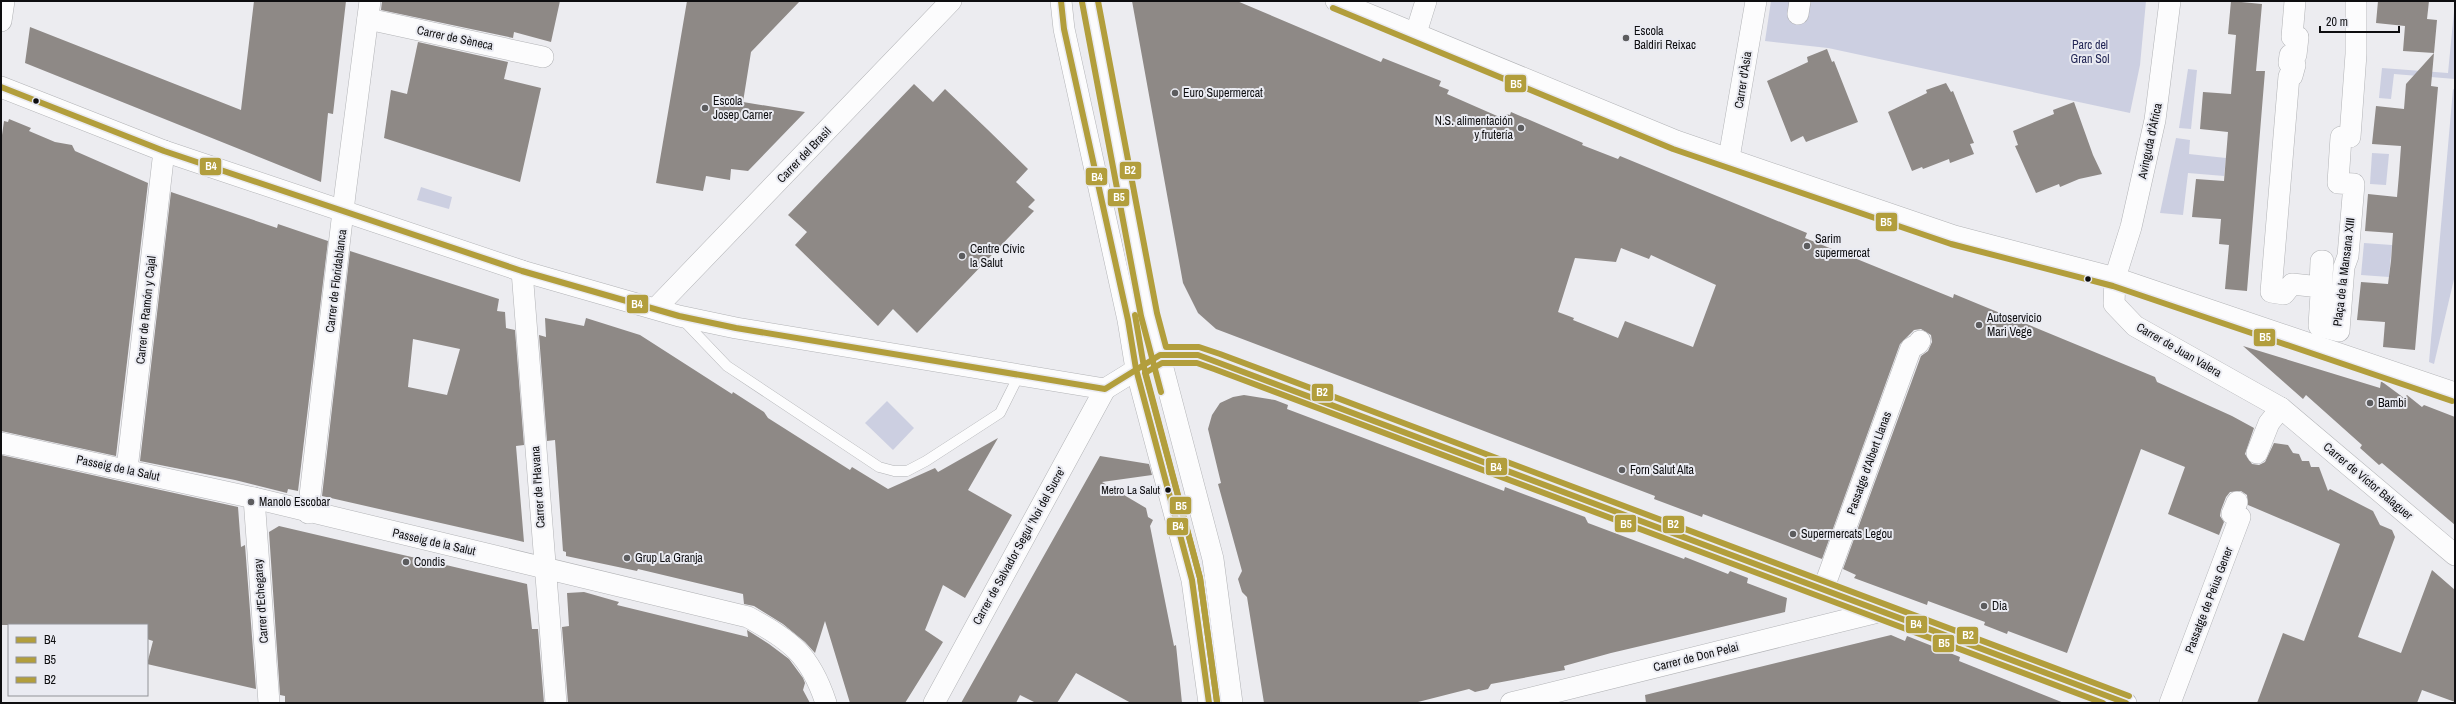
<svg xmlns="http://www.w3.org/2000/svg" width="2456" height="704" viewBox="0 0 2456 704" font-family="'Archivo Narrow',sans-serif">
	<rect width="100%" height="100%" fill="#ececf0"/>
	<g fill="#cccfe1">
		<polygon points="1771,1 2146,1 2140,65 2130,113 1828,48 1765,41"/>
		<polygon points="2455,1 2455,79 2394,74 2391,99 2379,98 2382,68 2448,73"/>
		<polygon points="2188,69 2197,70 2191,129 2179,128"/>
		<polygon points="2453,89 2455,90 2455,275 2434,364 2429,362"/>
		<polygon points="2176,138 2190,140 2189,154 2226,158 2224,176 2188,173 2183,215 2160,213"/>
		<polygon points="2372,153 2389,154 2386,185 2370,184"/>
		<polygon points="421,187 452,197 449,209 417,200"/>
		<polygon points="2364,243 2392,245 2389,277 2361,275"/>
		<polygon points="887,401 914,428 893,450 865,423"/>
	</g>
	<g fill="#8e8986" fill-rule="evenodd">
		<polygon points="254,1 346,1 333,114 328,113 321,182 25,63 30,27 241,110"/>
		<polygon points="382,1 560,1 551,42 514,32 513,38 381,10"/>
		<polygon points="687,1 800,1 751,52 743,102 805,112 748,171 731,169 730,180 706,176 703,191 656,183"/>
		<path d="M1132,1H1237L1381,62L1383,58L1441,81L1439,86L1449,90L1447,94L1504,119L1506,114L1510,115L1511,112L1583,143L1582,145L1618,159L1620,156L1807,233L1805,238L1953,298L1954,294L2155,377L2157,382L2232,416L2254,428L2245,454L2252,464L2259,465L2265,462L2274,443L2288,445L2293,453L2299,454L2302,461H2309L2311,467H2319L2328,491L2330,489L2373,511L2380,525L2392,530L2395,537L2358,637L2401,653L2432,570L2455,590V702L2422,690L2417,703H2257L2283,633L2304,641L2340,544L2248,505L2247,495L2241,491L2230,492L2226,497L2221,510L2220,516L2224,522L2219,535L2168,514L2185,467L2141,449L2067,653L2008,631L2007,634L1984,625L1985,622L1928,601L1927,605L1854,578L1856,575L1843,569L1921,356L1928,351L1932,342L1931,335L1921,329L1914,330L1900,344L1822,559L1703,514L1702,517L1654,499L1655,496L1216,329L1198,313L1183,283ZM1621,248L1649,259L1651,255L1716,285L1693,347L1625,321L1618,338L1573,320L1574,318L1558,312L1575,258L1616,262Z"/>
		<polygon points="2231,1 2262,4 2256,71 2265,71 2247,291 2225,289 2229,245 2219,244 2221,219 2192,217 2196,179 2224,181 2228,132 2200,129 2203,92 2231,94 2236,35 2228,34"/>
		<polygon points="2378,1 2429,1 2427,19 2437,20 2434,53 2403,51 2405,26 2376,23"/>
		<polygon points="418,42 508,62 504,79 541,88 520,182 384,138 391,90 407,94"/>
		<polygon points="1827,49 1832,62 1834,61 1858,122 1806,142 1803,136 1791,142 1767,81 1808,62 1807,57"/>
		<polygon points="2434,53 2431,86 2438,87 2415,350 2383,347 2385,322 2357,320 2361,282 2388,284 2391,261 2393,233 2365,231 2368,194 2397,197 2399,174 2401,146 2372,144 2376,106 2404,109 2406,84"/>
		<polygon points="1946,83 1951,92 1953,91 1974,143 1970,144 1974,154 1950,163 1949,159 1923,169 1922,167 1912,171 1888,112 1927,93 1926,90"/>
		<polygon points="914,84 933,102 945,89 987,129 1028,169 1016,182 1035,200 1028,207 1034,211 917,333 893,309 878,326 795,245 807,232 788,215"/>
		<polygon points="2074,102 2093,155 2102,174 2079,179 2060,187 2059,184 2036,193 2015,146 2018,145 2013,131 2054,114 2053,110"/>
		<polygon points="9,119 31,128 29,131 55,142 72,145 75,151 148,183 116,456 1,431 1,142 4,121 8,122"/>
		<polygon points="171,192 277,228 278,224 328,241 298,491 288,489 287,493 235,480 140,461"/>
		<path d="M350,251L499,299L497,311L505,312L506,328L515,330L524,445L516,446L524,542L322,496ZM413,339L460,349L447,395L408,387Z"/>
		<polygon points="545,318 584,326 586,318 640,335 732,394 733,392 764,412 768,418 850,470 852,467 888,489 935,468 938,472 998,438 968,490 1012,515 965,598 943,585 925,630 943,642 905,703 850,703 825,621 815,653 805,642 783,624 754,606 744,604 743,594 638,569 637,571 566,556 566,552 563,551 555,440 547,441 539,335 546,337"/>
		<polygon points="2243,346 2380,388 2381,381 2404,398 2407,395 2422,407 2424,405 2455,417 2455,525 2382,463 2379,465 2360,448 2362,445 2306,395 2303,399"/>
		<polygon points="1244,395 1275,400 1288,405 1287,409 1504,491 1505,487 1585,517 1588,523 1684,559 1685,557 1728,574 1730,571 1748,578 1747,583 1787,598 1785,612 1611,653 1564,666 1565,670 1491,684 1488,689 1475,692 1469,689 1414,703 1264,703 1247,597 1242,592 1238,579 1242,571 1218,484 1221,483 1208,429 1212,415 1220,403 1233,397"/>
		<polygon points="1,455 238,507 241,547 245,545 256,689 147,664 153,641 147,639 147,625 1,625"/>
		<polygon points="1100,456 1149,464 1152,475 1102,482 1146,508 1148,517 1153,520 1150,526 1174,646 1176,645 1182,703 1131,703 1076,673 1057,703 1036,703 1020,695 1016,703 961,703"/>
		<polygon points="279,526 527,584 532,629 538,629 544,703 285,703 285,696 280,695 269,532"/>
		<polygon points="584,592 619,602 617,605 748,637 747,630 769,644 789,659 803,678 805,683 803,690 810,703 568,703 562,627 569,626 567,593"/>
		<polygon points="1891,635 1905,641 1907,636 1960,657 1959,661 2064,703 1646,703 1645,695"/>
	</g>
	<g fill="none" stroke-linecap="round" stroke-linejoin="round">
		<g stroke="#b2b3b6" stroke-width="11">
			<polyline id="lane" points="683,320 727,366 879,467 894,471 907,471 926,461 1000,413 1019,375"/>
		</g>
		<g stroke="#b2b3b6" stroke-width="22">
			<g id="street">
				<polyline points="1061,1 1064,29 1128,320 1136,369 1192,580 1209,703"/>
				<polyline points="1090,1 1149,315 1213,559 1232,703"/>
				<polyline points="1336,1 1676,141 1954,236 2115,278 2455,393"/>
				<polyline points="2170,1 2155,120 2131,227 2115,278 2114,304 2135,326 2281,408 2455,555"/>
				<polyline points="2295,1 2292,37 2298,37 2296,55 2290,55 2289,63 2295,65 2292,76 2289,76 2271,292 2284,294 2292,284 2320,287 2321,261 2323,261 2319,326 2339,331 2344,267 2348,256 2354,184 2338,183 2341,137 2350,137 2356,54 2356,1"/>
				<polyline points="1798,14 1800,1"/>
				<polyline points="368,19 543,57"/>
				<polyline points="1,21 4,1"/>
				<polyline points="1416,33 1426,1"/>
				<polyline points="1,87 164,151 522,271 679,316 736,328 1105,389 1160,355 1198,355 2126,703"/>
				<polyline points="1729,158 1756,1"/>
				<polyline points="522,271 556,703"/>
				<polyline points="656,308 951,1"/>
				<path d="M1,443L254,498L748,617C791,641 810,654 826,703"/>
				<polyline points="2257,453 2269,423 2281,408"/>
				<polyline points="127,469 164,151"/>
				<polyline points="254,498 269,703"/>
				<polyline points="308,513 345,194 370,1"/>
				<polyline points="1823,590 1911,348 1918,344 1920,341"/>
				<polyline points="934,703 1105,389"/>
				<polyline points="1511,703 1882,611"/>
				<polyline points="2170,703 2240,517 2232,514 2237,502"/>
			</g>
		</g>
		<use href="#lane" stroke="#fcfcfd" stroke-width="10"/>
		<use href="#street" stroke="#fcfcfd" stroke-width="21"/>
		<g stroke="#eaebf2" stroke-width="9">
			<g id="bus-1">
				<polyline points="1061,1 1064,29 1128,320 1136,369 1192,580 1209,703"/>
				<polyline points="1,87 164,151 522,271 679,316 736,328 1105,389 1160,355 1198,355 2126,703"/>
			</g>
		</g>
		<g stroke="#eaebf2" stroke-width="9">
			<g id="bus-2">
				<polyline points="1082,2 1141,316 1161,392"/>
				<polyline points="1333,8 1673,149 1951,244 2113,286 2452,401"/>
				<polyline points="1217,702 1200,578 1145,373 1162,363 1197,363 1214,369 2103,703"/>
			</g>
		</g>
		<g stroke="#eaebf2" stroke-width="9">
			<g id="bus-3">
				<polyline points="1098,1 1157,313 1166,347 1199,347 1220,354 2129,696"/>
				<polyline points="1135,315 1144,367 1200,578 1217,702"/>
			</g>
		</g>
		<use href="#bus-1" stroke="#b29e3c" stroke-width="6"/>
		<use href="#bus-2" stroke="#b29e3c" stroke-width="6"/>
		<use href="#bus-3" stroke="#b29e3c" stroke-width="6"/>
	</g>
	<g fill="#5c5c5e" stroke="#eaebf2" stroke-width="1.5">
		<circle cx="1626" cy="38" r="4"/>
		<circle cx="1175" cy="93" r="4"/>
		<circle cx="705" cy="108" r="4"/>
		<circle cx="1521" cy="128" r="4"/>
		<circle cx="1807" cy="246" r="4"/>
		<circle cx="962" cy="256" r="4"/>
		<circle cx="1979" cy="325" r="4"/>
		<circle cx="2370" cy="403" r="4"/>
		<circle cx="1622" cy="470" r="4"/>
		<circle cx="251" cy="502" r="4"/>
		<circle cx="1793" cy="534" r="4"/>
		<circle cx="627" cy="558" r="4"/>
		<circle cx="406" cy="562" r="4"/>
		<circle cx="1984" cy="606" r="4"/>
	</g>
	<g fill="#0e0e10" stroke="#eaebf2" stroke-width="1.5">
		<circle cx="36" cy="101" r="3.5"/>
		<circle cx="2088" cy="279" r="3.5"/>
		<circle cx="1168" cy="490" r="3.5"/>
	</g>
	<g text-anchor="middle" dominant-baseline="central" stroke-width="4" stroke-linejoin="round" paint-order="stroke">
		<g font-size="11" fill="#0e0e10" stroke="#eaebf2" text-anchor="end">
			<text x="1160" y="490">Metro La Salut</text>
		</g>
		<g font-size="12" fill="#0e0e10" stroke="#eaebf2" text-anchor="start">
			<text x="1634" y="31">Escola<tspan x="1634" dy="14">Baldiri Reixac</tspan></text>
			<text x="1183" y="93">Euro Supermercat</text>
			<text x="713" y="101">Escola<tspan x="713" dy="14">Josep Carner</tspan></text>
			<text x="1513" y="121" text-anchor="end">N.S. alimentación<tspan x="1513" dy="14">y frutería</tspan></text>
			<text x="1815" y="239">Sarim<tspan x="1815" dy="14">supermercat</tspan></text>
			<text x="970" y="249">Centre Cívic<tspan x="970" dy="14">la Salut</tspan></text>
			<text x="1987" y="318">Autoservicio<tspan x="1987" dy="14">Mari Vege</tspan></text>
			<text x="2378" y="403">Bambi</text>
			<text x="1630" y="470">Forn Salut Alta</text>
			<text x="259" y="502">Manolo Escobar</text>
			<text x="1801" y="534">Supermercats Legou</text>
			<text x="635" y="558">Grup La Granja</text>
			<text x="414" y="562">Condis</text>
			<text x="1992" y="606">Dia</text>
		</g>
		<g font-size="12" fill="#0e0e10" stroke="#eaebf2">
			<text transform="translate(455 38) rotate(12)">Carrer de Sèneca</text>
			<text transform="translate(1743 80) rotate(-81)">Carrer d'Àsia</text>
			<text transform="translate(2150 141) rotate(-78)">Avinguda d'Àfrica</text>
			<text transform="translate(804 155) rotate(-46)">Carrer del Brasil</text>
			<text transform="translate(2344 272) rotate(-83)">Plaça de la Mansana XIII</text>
			<text transform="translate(336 281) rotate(-83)">Carrer de Floridablanca</text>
			<text transform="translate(146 310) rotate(-84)">Carrer de Ramón y Cajal</text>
			<text transform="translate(2179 350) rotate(30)">Carrer de Juan Valera</text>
			<text transform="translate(1869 463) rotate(-70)">Passatge d'Albert Llanas</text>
			<text transform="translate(118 468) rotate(12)">Passeig de la Salut</text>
			<text transform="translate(2368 481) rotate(40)">Carrer de Víctor Balaguer</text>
			<text transform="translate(538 487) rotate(-94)">Carrer de l'Havana</text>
			<text transform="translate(434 542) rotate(13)">Passeig de la Salut</text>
			<text transform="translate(1019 546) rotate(-61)">Carrer de Salvador Seguí 'Noi del Sucre'</text>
			<text transform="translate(2209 600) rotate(-69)">Passatge de Peius Gener</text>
			<text transform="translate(261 601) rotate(-94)">Carrer d'Echegaray</text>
			<text transform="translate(1696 657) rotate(-14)">Carrer de Don Pelai</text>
		</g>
		<g font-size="12" fill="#242756" stroke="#eaebf2">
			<text x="2090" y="45">Parc del<tspan x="2090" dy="14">Gran Sol</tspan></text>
		</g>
	</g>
	<g stroke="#eaebf2" stroke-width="1.5">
		<rect x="1504" y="74" width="23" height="19" rx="4" fill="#b29e3c"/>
		<rect x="199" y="157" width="23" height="19" rx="4" fill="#b29e3c"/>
		<rect x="1119" y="161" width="23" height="19" rx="4" fill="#b29e3c"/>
		<rect x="1085" y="167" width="23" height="19" rx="4" fill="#b29e3c"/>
		<rect x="1107" y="188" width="23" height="19" rx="4" fill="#b29e3c"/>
		<rect x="1875" y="212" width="23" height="20" rx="4" fill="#b29e3c"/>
		<rect x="626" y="294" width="23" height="20" rx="4" fill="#b29e3c"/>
		<rect x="2253" y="328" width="23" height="19" rx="4" fill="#b29e3c"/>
		<rect x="1311" y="383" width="23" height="19" rx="4" fill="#b29e3c"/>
		<rect x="1485" y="457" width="23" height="19" rx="4" fill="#b29e3c"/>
		<rect x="1169" y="496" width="23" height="19" rx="4" fill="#b29e3c"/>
		<rect x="1614" y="514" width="23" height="19" rx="4" fill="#b29e3c"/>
		<rect x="1662" y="515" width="23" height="19" rx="4" fill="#b29e3c"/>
		<rect x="1166" y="517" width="23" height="19" rx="4" fill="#b29e3c"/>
		<rect x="1905" y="615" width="23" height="19" rx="4" fill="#b29e3c"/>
		<rect x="1956" y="626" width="23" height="19" rx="4" fill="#b29e3c"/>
		<rect x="1932" y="634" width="23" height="19" rx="4" fill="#b29e3c"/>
	</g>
	<g font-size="11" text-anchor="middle" font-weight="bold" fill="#fff">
		<text x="1516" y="88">B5</text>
		<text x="211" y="170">B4</text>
		<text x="1130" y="174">B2</text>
		<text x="1097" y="181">B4</text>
		<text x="1119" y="201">B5</text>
		<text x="1886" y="226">B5</text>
		<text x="637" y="308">B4</text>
		<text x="2265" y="341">B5</text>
		<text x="1322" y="396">B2</text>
		<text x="1496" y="471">B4</text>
		<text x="1181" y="510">B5</text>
		<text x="1626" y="528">B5</text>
		<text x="1673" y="528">B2</text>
		<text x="1178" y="530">B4</text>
		<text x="1916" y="628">B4</text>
		<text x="1968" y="639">B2</text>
		<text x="1944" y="647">B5</text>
	</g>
	<rect width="2456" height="704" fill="none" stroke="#0e0e10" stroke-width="4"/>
	<rect x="8" y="624" width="140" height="72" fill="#eaebf2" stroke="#929398"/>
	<rect x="16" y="637" width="20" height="6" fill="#b29e3c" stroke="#929398"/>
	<text x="44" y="644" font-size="12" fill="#0e0e10">B4</text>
	<rect x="16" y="657" width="20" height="6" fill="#b29e3c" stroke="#929398"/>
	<text x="44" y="664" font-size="12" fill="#0e0e10">B5</text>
	<rect x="16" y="677" width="20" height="6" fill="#b29e3c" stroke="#929398"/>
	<text x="44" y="684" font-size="12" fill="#0e0e10">B2</text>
	<path d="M2320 26v6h79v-6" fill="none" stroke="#0e0e10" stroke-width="2"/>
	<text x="2326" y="26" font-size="12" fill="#0e0e10" stroke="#eaebf2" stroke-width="3" paint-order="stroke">20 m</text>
</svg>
